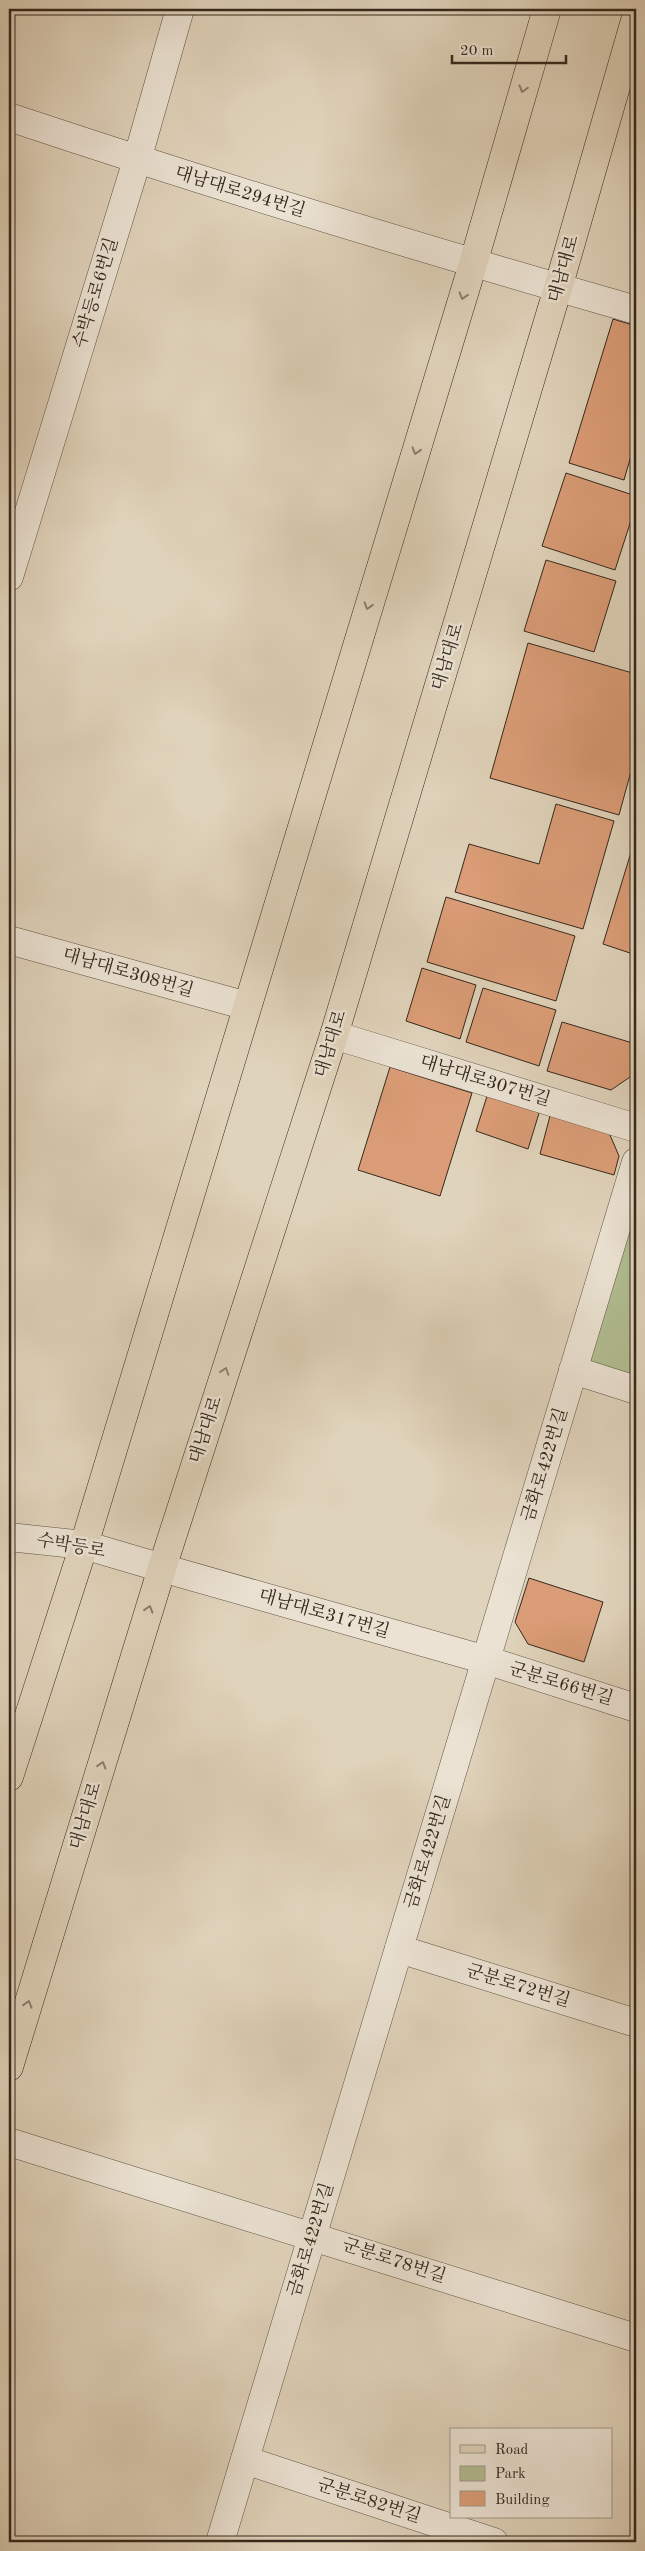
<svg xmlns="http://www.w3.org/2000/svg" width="645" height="2551" viewBox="0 0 645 2551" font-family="'Old Standard TT','Noto Serif KR',serif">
	<rect width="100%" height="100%" fill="#e0d3bb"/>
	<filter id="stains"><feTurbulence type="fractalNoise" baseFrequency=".004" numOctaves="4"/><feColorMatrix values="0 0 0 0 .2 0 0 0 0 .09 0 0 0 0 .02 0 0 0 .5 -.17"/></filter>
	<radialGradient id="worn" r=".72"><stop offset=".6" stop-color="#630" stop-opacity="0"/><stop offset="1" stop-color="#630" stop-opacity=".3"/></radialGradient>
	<polygon fill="#b1bc91" stroke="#727257" points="636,1162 636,1390 573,1370"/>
	<g fill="#db9d77" stroke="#34281d">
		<polygon points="613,319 636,326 636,439 624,480 569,463"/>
		<polygon points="566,473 636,496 636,505 615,570 542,546"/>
		<polygon points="546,560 616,581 594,652 524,631"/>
		<polygon points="528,643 636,674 636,753 619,815 490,778"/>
		<polygon points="556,804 614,821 583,929 455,892 469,844 539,864"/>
		<polygon points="636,836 636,955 603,944"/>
		<polygon points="446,897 575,936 556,1001 427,962"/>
		<polygon points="422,968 476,985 460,1039 406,1021"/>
		<polygon points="483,988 556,1010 539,1066 466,1042"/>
		<polygon points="562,1022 636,1044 636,1073 611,1090 547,1071"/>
		<polygon points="390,1067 472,1093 440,1196 358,1170"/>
		<polygon points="488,1093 540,1110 528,1149 476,1131"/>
		<polygon points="551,1112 607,1128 619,1156 614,1175 540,1154"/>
		<polygon points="529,1578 603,1602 584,1662 528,1644 515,1622"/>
	</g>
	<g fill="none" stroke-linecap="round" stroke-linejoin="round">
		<g stroke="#5f5344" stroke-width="29">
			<g id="minor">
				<path d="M9,117C216,186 426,250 636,310"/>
				<polyline points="9,577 137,160 180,9"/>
				<polyline points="9,940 247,1006"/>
				<polyline points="334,1035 636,1128"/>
				<polyline points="573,1370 636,1390"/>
				<polyline points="162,1568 486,1660 636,1708"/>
				<polyline points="399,1949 636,2023"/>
				<polyline points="9,2142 636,2338"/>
				<polyline points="245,2460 494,2542"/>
				<polyline points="220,2542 636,1162"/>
			</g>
		</g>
		<g stroke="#5f5344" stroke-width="29">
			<polyline id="tertiary" points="9,1537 84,1545 162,1568"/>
		</g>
		<g stroke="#34281d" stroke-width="29">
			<g id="primary">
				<polyline points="9,1777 84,1545 473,264 547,9"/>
				<polyline points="9,2067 162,1568 334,1035 558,288 636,17"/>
			</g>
		</g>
		<use href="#minor" stroke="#ebe2d3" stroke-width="28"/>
		<use href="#tertiary" stroke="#ebe2d3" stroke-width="28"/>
		<use href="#primary" stroke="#e0d3bb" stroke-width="28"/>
	</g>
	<defs><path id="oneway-chevron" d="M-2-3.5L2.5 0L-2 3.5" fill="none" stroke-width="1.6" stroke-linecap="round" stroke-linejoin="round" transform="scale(1.25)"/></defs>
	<g stroke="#8a7e6c">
		<use href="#oneway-chevron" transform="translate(523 89) rotate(106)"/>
		<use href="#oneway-chevron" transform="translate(463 296) rotate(107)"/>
		<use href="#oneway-chevron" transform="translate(416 451) rotate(107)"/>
		<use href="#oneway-chevron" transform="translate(368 606) rotate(107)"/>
		<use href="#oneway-chevron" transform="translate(225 1371) rotate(-72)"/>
		<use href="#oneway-chevron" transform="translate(149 1609) rotate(-73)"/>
		<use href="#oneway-chevron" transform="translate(102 1765) rotate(-73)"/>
		<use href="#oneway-chevron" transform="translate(28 2004) rotate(-73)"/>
	</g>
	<g text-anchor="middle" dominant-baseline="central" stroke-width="5" stroke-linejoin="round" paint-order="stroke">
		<g font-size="18" fill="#34281d" stroke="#ebe2d3">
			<text transform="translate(240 192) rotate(17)">대남대로294번길</text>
			<text transform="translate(564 269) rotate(-74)">대남대로</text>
			<text transform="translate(96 293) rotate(-73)">수박등로6번길</text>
			<text transform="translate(448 657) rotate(-73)">대남대로</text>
			<text transform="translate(128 973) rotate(16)">대남대로308번길</text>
			<text transform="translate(331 1044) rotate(-73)">대남대로</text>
			<text transform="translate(485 1081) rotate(17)">대남대로307번길</text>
			<text transform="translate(206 1430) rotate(-72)">대남대로</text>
			<text transform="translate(545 1465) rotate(-73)">금화로422번길</text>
			<text transform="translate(71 1546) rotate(10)">수박등로</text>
			<text transform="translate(324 1614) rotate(16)">대남대로317번길</text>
			<text transform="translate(561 1684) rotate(17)">군분로66번길</text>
			<text transform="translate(86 1816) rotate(-73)">대남대로</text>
			<text transform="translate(428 1852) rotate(-73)">금화로422번길</text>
			<text transform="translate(518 1986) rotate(17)">군분로72번길</text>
			<text transform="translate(311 2240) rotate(-73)">금화로422번길</text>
			<text transform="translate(394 2261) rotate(18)">군분로78번길</text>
			<text transform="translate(369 2501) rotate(18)">군분로82번길</text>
		</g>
	</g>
	<rect width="645" height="2551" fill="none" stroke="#e0d3bb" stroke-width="30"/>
	<rect x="10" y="10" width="625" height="2531" fill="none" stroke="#34281d" stroke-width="2.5"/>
	<rect x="15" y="15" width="615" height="2521" fill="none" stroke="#34281d"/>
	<rect x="450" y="2428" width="162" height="90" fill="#ebe2d3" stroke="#a2988a"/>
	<rect x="460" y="2445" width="25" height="8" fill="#e0d3bb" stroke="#a2988a"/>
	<text x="495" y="2454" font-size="15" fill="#34281d">Road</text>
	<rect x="460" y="2466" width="25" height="15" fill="#b1bc91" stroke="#a2988a"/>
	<text x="495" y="2478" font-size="15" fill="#34281d">Park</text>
	<rect x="460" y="2491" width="25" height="15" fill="#db9d77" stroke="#a2988a"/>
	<text x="495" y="2504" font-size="15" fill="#34281d">Building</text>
	<path d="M452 55v8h114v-8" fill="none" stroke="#34281d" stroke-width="2.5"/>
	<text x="460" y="55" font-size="15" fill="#34281d" stroke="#ebe2d3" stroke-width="4" paint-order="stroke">20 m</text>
	<rect width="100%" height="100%" filter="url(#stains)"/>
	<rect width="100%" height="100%" fill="url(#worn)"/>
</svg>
